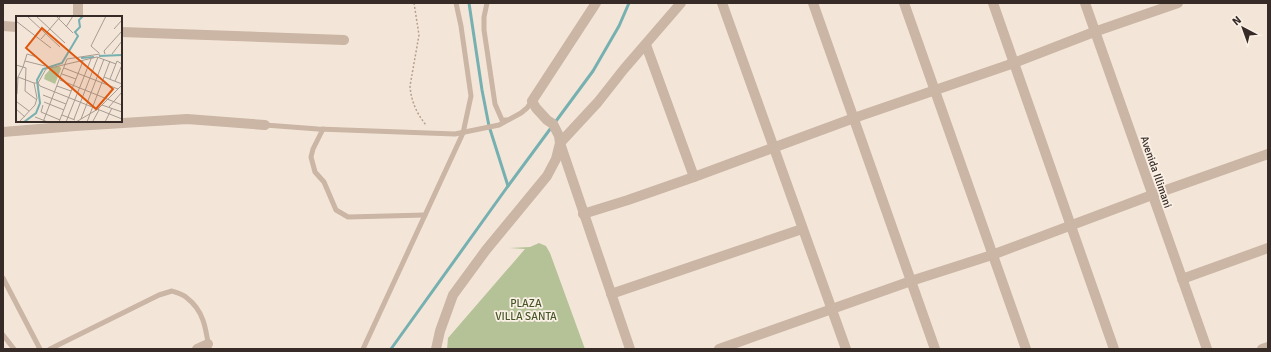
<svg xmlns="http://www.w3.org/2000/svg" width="1271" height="352" viewBox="0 0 1271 352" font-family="Signika,sans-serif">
	<rect width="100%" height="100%" fill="#f3e6d9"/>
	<polygon fill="#b5c298" points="539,243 546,246 550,253 585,349 447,349 448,338 525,249 509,248 530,247"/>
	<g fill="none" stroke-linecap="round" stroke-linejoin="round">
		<g stroke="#76b0b1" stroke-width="3">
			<polyline points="508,186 593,71 619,26 629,3"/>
			<polyline points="391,349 508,186 489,126 482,90 469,3"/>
		</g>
		<path stroke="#b79f8e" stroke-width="1.5" stroke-dasharray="2 2" stroke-linecap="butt" d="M414,3L419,35L410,86C411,101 417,114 426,125"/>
		<g stroke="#cbb5a4" stroke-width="5">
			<polyline points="487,3 484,17 484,30 495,104 502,120 507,120"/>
			<polyline points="265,125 318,129 455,134 499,125 521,113 527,108 532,101"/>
			<polyline points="323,129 313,149 311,157 315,172 324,182 336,210 348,217 425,215"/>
			<polyline points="3,278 40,349"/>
			<polyline points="3,335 14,349"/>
			<path d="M50,349L159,295L172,291C177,293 183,294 187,298C204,311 206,329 209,349"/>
			<polyline points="363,349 463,133 471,96 461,26 456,3"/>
		</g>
		<g stroke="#cbb5a4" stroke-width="10">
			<polyline points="596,3 532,101 536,108 547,120 553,124 559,136 560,143 630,349"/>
			<polyline points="722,3 846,349"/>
			<polyline points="813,3 935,349"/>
			<polyline points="904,3 1026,349"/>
			<polyline points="993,3 1114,349"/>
			<polyline points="1085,3 1207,349"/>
			<polyline points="78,17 78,3"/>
			<polyline points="3,26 17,27"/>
			<polyline points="121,32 344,40"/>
			<polyline points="646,45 694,177"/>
			<polyline points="3,132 75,126 187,119 265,125"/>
			<polyline points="583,214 628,200 694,177 854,118 1014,63 1094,32 1178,3"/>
			<polyline points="1182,279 1268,248"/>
			<polyline points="611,294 802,229"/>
			<polyline points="197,349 208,344"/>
			<polyline points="436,349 440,331 453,295 486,250 547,176 556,159 560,143 598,102 624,69 681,3"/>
			<polyline points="719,349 911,281 992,255 1152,195 1268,154"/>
			<polyline points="1262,349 1268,347"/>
		</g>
	</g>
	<g text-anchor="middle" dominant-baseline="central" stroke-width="3.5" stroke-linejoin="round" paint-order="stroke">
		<g font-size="11" fill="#362b26" stroke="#faf0e5">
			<text transform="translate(1156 172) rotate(71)">Avenida Illimani</text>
		</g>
		<g font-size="11" fill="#465628" stroke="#faf0e5">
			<text x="526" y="303">PLAZA<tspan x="526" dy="13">VILLA SANTA</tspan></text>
		</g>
	</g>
	<g transform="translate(16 16)">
		<rect width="106" height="106" fill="#f3e6d9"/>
		<path d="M43,50L45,52V53L39,68L28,63L29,59L35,52Z" fill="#b5c298"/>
		<path fill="none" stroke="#76b0b1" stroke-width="2" d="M83,40L106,39M65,42L78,41M8,106L20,97L24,87L21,64L27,53L46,47L62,20L59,16L64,11L63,4L67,0"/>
		<path fill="none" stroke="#a79b91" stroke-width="1" d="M11,0L44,31M20,0L49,27M40,0L57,17M0,5L35,32M50,11L57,0M98,13L106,4M25,23L45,0M83,37L75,30L90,0M89,38L88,35L106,15M96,38L106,25M9,45L29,50M0,49L7,51L11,38L21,41M48,52L102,73M46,58L60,63M2,61L18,67M88,61L106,68M94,63L101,45L106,48M44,64L106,89M0,65L7,51L10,52L9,75L21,84M99,65L106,49M22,67L24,70L106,103M41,70L55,75M1,78L2,62M27,79L50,88M1,86L13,95M28,86L48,94M27,89L25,96L44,104M86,89L106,96M93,91L106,76M0,93L9,101M46,99L59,104M19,101L32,106M58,103L82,41M65,103L88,43M77,105L83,94M3,106L19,89L21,82L18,67H22L30,53L81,41L100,48M27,106L51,43L84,38M43,106L67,45M50,106L75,43M60,106L82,93L106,69M71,106L94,45M89,106L96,92"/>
		<path fill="#df570d" fill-opacity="0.15" stroke="#df570d" stroke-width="2" d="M26,12L97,73L80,93L10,32Z"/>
		<rect width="106" height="106" fill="none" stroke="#362b26" stroke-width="2"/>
	</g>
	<rect width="1271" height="352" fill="none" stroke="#362b26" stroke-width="8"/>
	<g transform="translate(1243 28) rotate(319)" stroke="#faf0e5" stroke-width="3" paint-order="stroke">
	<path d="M0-3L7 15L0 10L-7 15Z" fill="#362b26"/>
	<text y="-6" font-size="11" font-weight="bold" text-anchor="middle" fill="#362b26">N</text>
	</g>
</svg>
